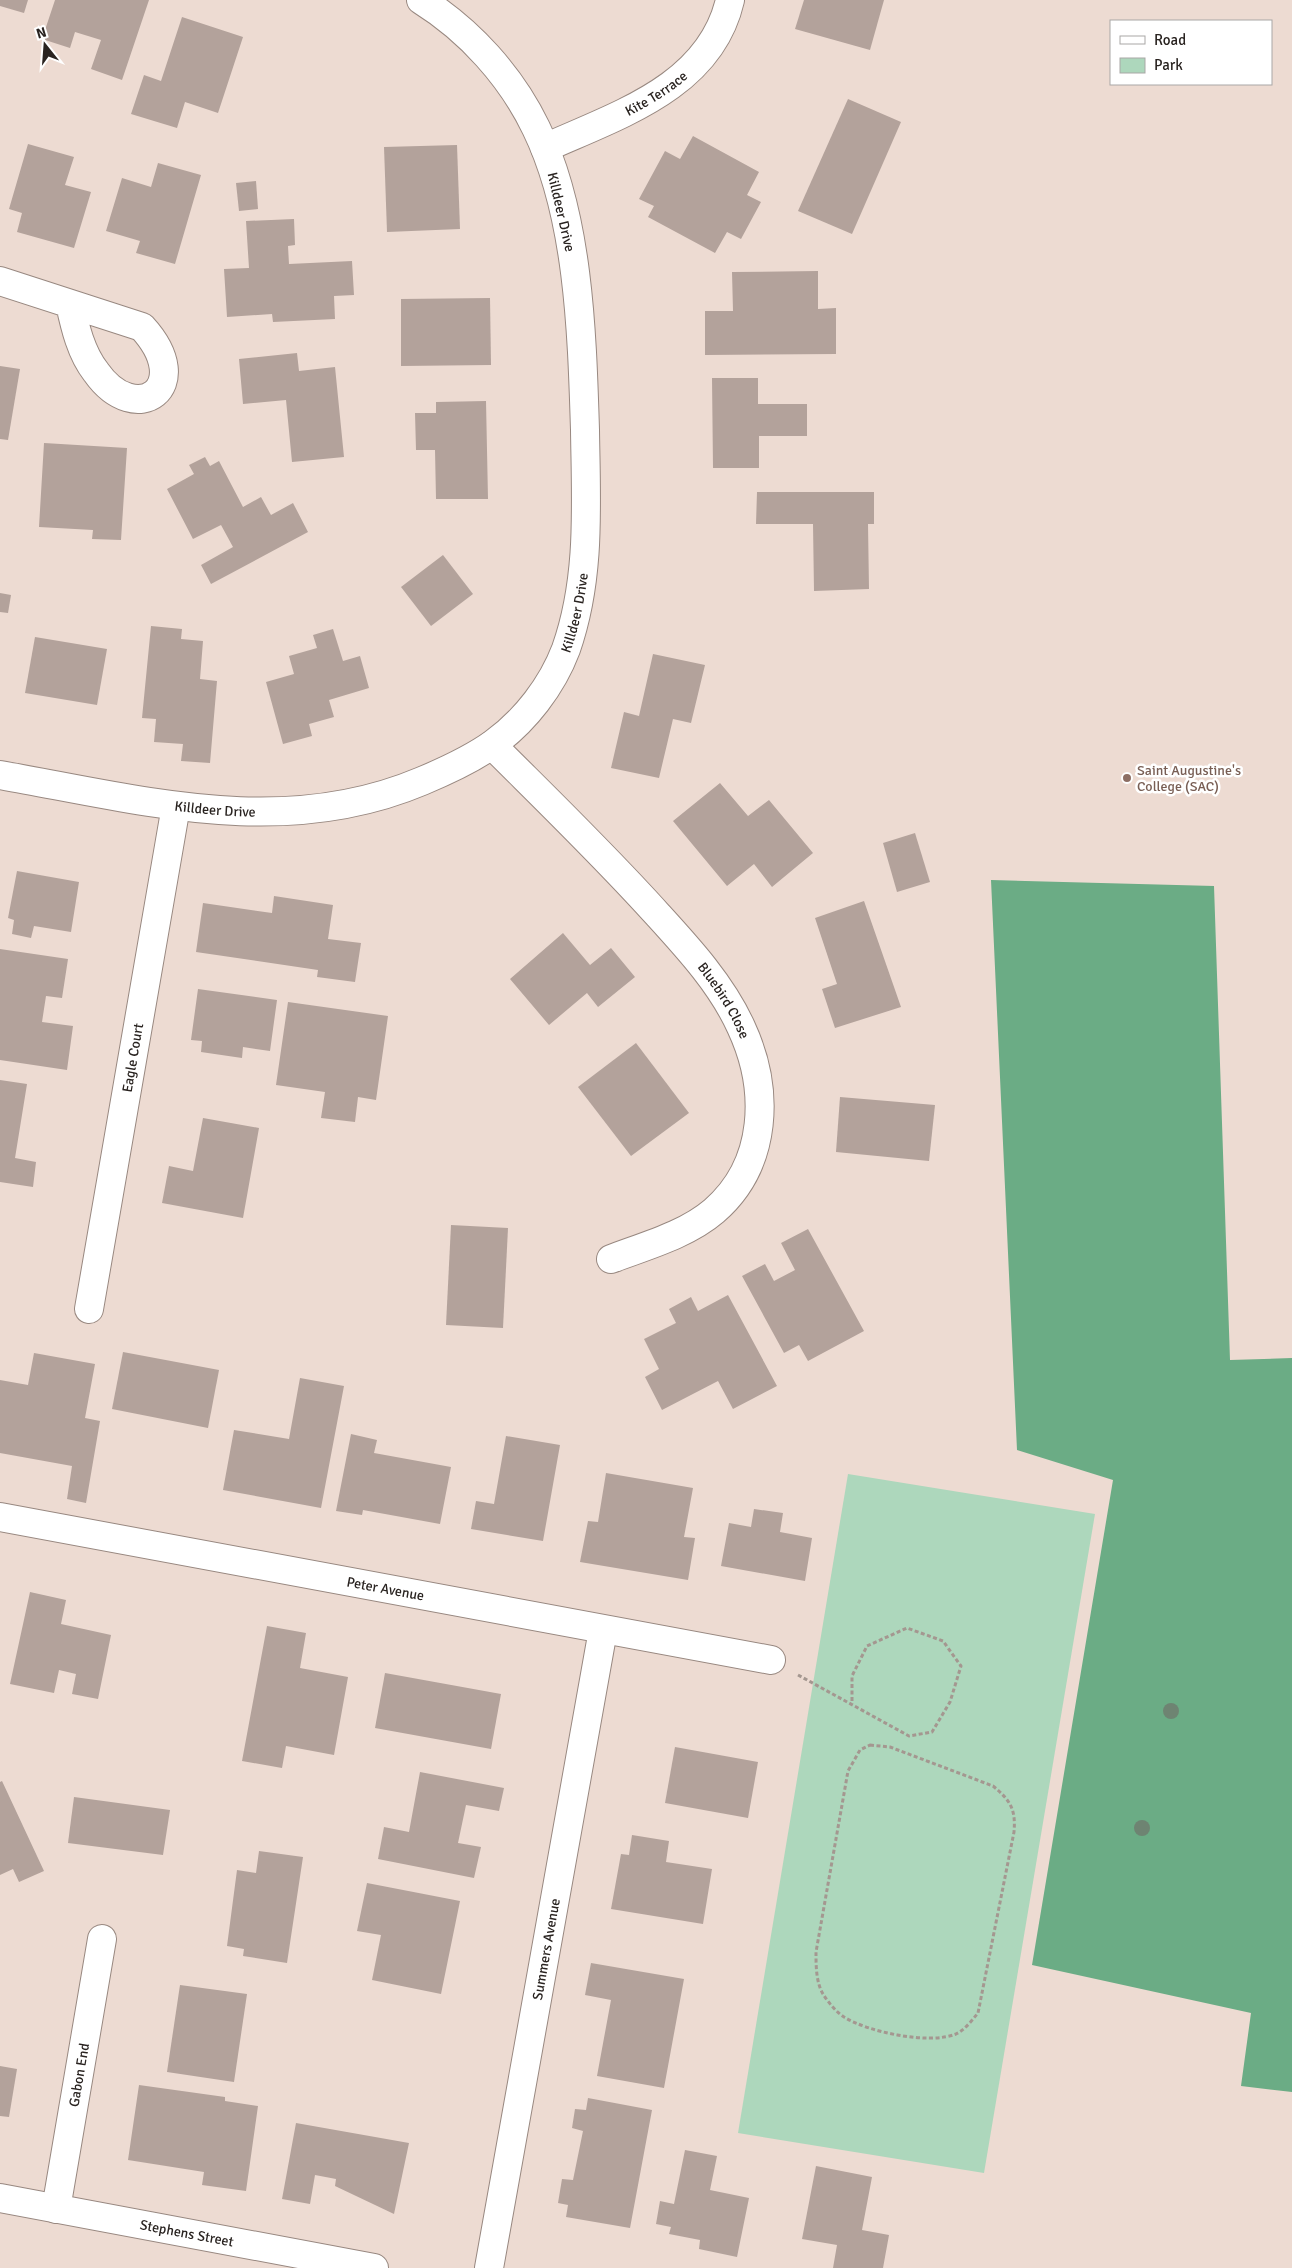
<svg xmlns="http://www.w3.org/2000/svg" width="1292" height="2268" viewBox="0 0 1292 2268" font-family="Signika,sans-serif">
	<rect width="100%" height="100%" fill="#eddbd2"/>
	<polygon fill="#add7bc" points="848,1474 1095,1514 984,2173 738,2133"/>
	<polygon fill="#6bac85" points="991,880 1214,886 1230,1360 1292,1358 1292,2092 1241,2086 1251,2013 1032,1965 1113,1480 1017,1450"/>
	<g fill="#b3a29b">
		<polygon points="0,0 28,0 24,13 0,6"/>
		<polygon points="55,0 149,0 122,80 91,69 101,40 75,32 70,48 42,39"/>
		<polygon points="804,0 884,0 870,50 795,29"/>
		<polygon points="182,17 243,37 218,113 185,102 177,128 131,114 144,75 161,81"/>
		<polygon points="848,99 901,122 852,234 798,211"/>
		<polygon points="693,136 759,172 747,195 761,202 741,239 727,232 715,253 648,217 654,206 639,199 665,151 680,159"/>
		<polygon points="28,144 74,157 65,185 91,192 74,248 17,232 22,213 9,209"/>
		<polygon points="457,145 460,229 387,232 384,147"/>
		<polygon points="158,163 201,175 175,264 136,253 140,241 106,231 122,178 151,187"/>
		<polygon points="256,181 258,209 239,211 236,183"/>
		<polygon points="294,219 295,245 288,246 289,264 352,261 354,295 334,296 335,319 273,322 272,314 227,317 224,269 249,268 246,221"/>
		<polygon points="818,271 818,309 836,308 836,354 705,355 705,311 733,311 732,272"/>
		<polygon points="490,298 491,365 401,366 401,299"/>
		<polygon points="297,353 299,371 335,367 344,457 292,462 286,400 243,404 239,359"/>
		<polygon points="0,366 20,369 8,440 0,439"/>
		<polygon points="712,378 758,378 758,404 807,404 807,436 759,436 759,468 713,468"/>
		<polygon points="486,401 488,499 436,499 435,450 416,450 415,413 436,413 436,402"/>
		<polygon points="44,443 127,448 121,540 92,539 93,530 39,527"/>
		<polygon points="205,457 210,466 219,461 243,507 261,497 271,515 293,503 308,532 211,584 201,565 233,547 221,525 193,539 167,489 194,474 189,465"/>
		<polygon points="757,492 874,492 874,524 868,524 869,589 814,591 813,524 756,524"/>
		<polygon points="443,555 473,594 431,626 401,587"/>
		<polygon points="0,593 11,595 8,613 0,612"/>
		<polygon points="151,626 182,629 181,639 203,641 200,679 217,681 210,763 181,761 183,744 154,742 156,719 142,718"/>
		<polygon points="333,629 343,661 360,656 369,688 329,700 334,717 309,724 312,736 283,744 266,682 294,674 289,656 317,648 313,635"/>
		<polygon points="35,637 107,649 97,705 25,693"/>
		<polygon points="653,654 705,665 691,723 673,719 659,778 611,768 624,712 639,716"/>
		<polygon points="720,783 748,816 769,800 813,853 772,887 754,864 727,886 673,821"/>
		<polygon points="915,833 930,882 897,892 883,843"/>
		<polygon points="17,871 79,882 71,932 34,926 31,938 12,934 14,920 8,918"/>
		<polygon points="274,896 333,905 328,939 361,943 355,982 317,977 318,970 196,952 203,903 272,913"/>
		<polygon points="864,901 901,1007 835,1028 822,989 837,984 815,918"/>
		<polygon points="563,933 590,965 611,948 635,977 598,1007 587,993 549,1025 510,979"/>
		<polygon points="0,949 68,959 62,998 46,996 42,1022 73,1026 67,1070 0,1060"/>
		<polygon points="198,989 277,1000 270,1051 243,1047 242,1058 201,1052 202,1041 191,1040"/>
		<polygon points="288,1002 388,1016 376,1100 358,1097 355,1122 321,1118 325,1092 276,1085"/>
		<polygon points="636,1043 689,1113 631,1156 578,1087"/>
		<polygon points="0,1080 27,1084 15,1158 36,1162 33,1187 0,1182"/>
		<polygon points="840,1097 935,1105 929,1161 836,1152"/>
		<polygon points="203,1118 259,1128 243,1218 162,1203 169,1166 193,1171"/>
		<polygon points="451,1225 508,1228 503,1328 446,1325"/>
		<polygon points="808,1229 864,1331 808,1361 799,1345 784,1353 742,1276 765,1264 774,1281 795,1270 781,1243"/>
		<polygon points="728,1295 777,1386 733,1409 718,1381 662,1410 645,1377 659,1369 644,1339 676,1323 669,1309 691,1297 698,1311"/>
		<polygon points="123,1352 219,1370 208,1428 112,1409"/>
		<polygon points="34,1353 95,1364 85,1418 100,1421 86,1503 67,1499 72,1466 0,1453 0,1380 28,1385"/>
		<polygon points="300,1378 344,1386 321,1508 223,1490 234,1430 289,1439"/>
		<polygon points="351,1434 377,1440 374,1453 451,1467 440,1524 363,1510 362,1515 336,1511"/>
		<polygon points="506,1436 560,1445 543,1541 471,1529 476,1501 494,1504"/>
		<polygon points="606,1473 693,1488 684,1537 695,1538 688,1580 580,1562 588,1521 598,1522"/>
		<polygon points="754,1509 783,1513 780,1532 812,1538 805,1581 721,1566 729,1523 751,1527"/>
		<polygon points="30,1592 66,1600 61,1624 111,1635 98,1699 72,1694 76,1674 59,1670 54,1693 10,1684"/>
		<polygon points="267,1626 306,1633 300,1668 348,1677 334,1755 286,1746 282,1768 242,1761"/>
		<polygon points="385,1673 501,1694 491,1749 375,1728"/>
		<polygon points="675,1747 758,1762 748,1818 665,1803"/>
		<polygon points="420,1772 504,1788 499,1811 466,1805 458,1843 481,1847 474,1878 378,1859 384,1827 409,1832"/>
		<polygon points="2,1781 44,1871 19,1882 13,1869 0,1875 0,1782"/>
		<polygon points="74,1797 170,1810 163,1855 68,1843"/>
		<polygon points="632,1835 669,1841 666,1862 712,1869 703,1924 611,1909 621,1854 629,1855"/>
		<polygon points="259,1851 303,1857 287,1963 243,1956 244,1949 227,1946 237,1870 256,1873"/>
		<polygon points="367,1883 460,1901 441,1994 372,1980 381,1935 357,1931"/>
		<polygon points="591,1963 684,1979 664,2088 597,2076 611,2000 585,1995"/>
		<polygon points="180,1985 247,1994 234,2082 167,2072"/>
		<polygon points="0,2066 17,2069 9,2117 0,2116"/>
		<polygon points="139,2085 225,2097 225,2101 258,2106 246,2191 202,2185 204,2172 128,2160"/>
		<polygon points="588,2098 652,2110 630,2228 566,2217 568,2205 558,2203 562,2179 573,2180 583,2131 572,2128 575,2109 586,2110"/>
		<polygon points="296,2123 409,2143 394,2214 335,2186 336,2179 315,2175 310,2204 282,2199"/>
		<polygon points="685,2150 717,2156 710,2190 749,2198 737,2257 699,2249 700,2240 669,2234 671,2227 656,2224 660,2201 674,2204"/>
		<polygon points="816,2166 872,2177 862,2230 889,2235 883,2268 833,2268 837,2245 802,2239"/>
	</g>
	<g fill="none" stroke-linecap="round" stroke-linejoin="round">
		<g stroke="#988880" stroke-width="30">
			<g id="street">
				<path id="s1" d="M545,148C618,115 710,87 730,0"/>
				<path d="M0,281L142,327C197,387 136,429 96,372C81,353 75,327 70,304"/>
				<path id="s2" d="M492,745C548,801 605,856 658,915C689,949 722,985 741,1027C770,1089 768,1164 714,1211C686,1235 645,1246 611,1259"/>
				<path id="s3" d="M0,775C142,800 283,840 422,781C446,771 472,759 493,744C525,721 552,686 566,649C591,578 586,504 585,430C582,334 579,216 536,128C511,76 469,30 421,0"/>
				<path id="s4" d="M89,1309L176,806"/>
				<path id="s5" d="M0,1517L771,1660"/>
				<path id="s6" d="M0,2198L374,2268"/>
				<path id="s7" d="M56,2209L102,1939"/>
				<path id="s8" d="M489,2268L603,1630"/>
			</g>
		</g>
		<g stroke="#a49790" stroke-width="3" stroke-dasharray="4 2.5" stroke-linecap="butt">
			<polyline points="798,1675 909,1736 932,1732 950,1702 961,1666 943,1641 907,1628 867,1646 852,1676 852,1704"/>
			<path d="M870,1745L890,1747L993,1786C1010,1800 1016,1809 1014,1832L978,2013C972,2020 965,2030 956,2034C929,2045 868,2032 844,2017C836,2012 828,2002 823,1994C816,1982 816,1966 816,1952L848,1771L860,1750Z"/>
		</g>
		<use href="#street" stroke="#fff" stroke-width="28"/>
	</g>
	<g fill="#6e8472">
		<circle cx="1171" cy="1711" r="8"/>
		<circle cx="1142" cy="1828" r="8"/>
	</g>
	<circle fill="#8d6e63" stroke="#fff" stroke-width="2" cx="1127" cy="778" r="5"/>
	<g text-anchor="middle" dominant-baseline="central" stroke-width="5" stroke-linejoin="round" paint-order="stroke">
		<g font-size="14" fill="#292320" stroke="#fff">
			<text stroke="none"><textPath href="#s1" startOffset="124">Kite Terrace</textPath></text>
			<text transform="translate(561 212) rotate(77)">Killdeer Drive</text>
			<text stroke="none"><textPath href="#s3" startOffset="668">Killdeer Drive</textPath></text>
			<text stroke="none"><textPath href="#s3" startOffset="218">Killdeer Drive</textPath></text>
			<text stroke="none"><textPath href="#s2" startOffset="346">Bluebird Close</textPath></text>
			<text stroke="none"><textPath href="#s4" startOffset="255">Eagle Court</textPath></text>
			<text stroke="none"><textPath href="#s5" startOffset="392">Peter Avenue</textPath></text>
			<text stroke="none"><textPath href="#s8" startOffset="324">Summers Avenue</textPath></text>
			<text stroke="none"><textPath href="#s7" startOffset="136">Gabon End</textPath></text>
			<text stroke="none"><textPath href="#s6" startOffset="190">Stephens Street</textPath></text>
		</g>
		<g font-size="14" fill="#785e54" stroke="#fff" text-anchor="start">
			<text x="1137" y="770">Saint Augustine's<tspan x="1137" dy="16">College (SAC)</tspan></text>
		</g>
	</g>
	<rect x="1110" y="20" width="162" height="65" fill="#ffffff" stroke="#a9a7a6"/>
	<rect x="1120" y="36" width="25" height="8" fill="#ffffff" stroke="#a9a7a6"/>
	<text x="1154" y="45" font-size="15" fill="#292320">Road</text>
	<rect x="1120" y="58" width="25" height="15" fill="#add7bc" stroke="#a9a7a6"/>
	<text x="1154" y="70" font-size="15" fill="#292320">Park</text>
	<g transform="translate(45 45) rotate(343)" stroke="#ffffff" stroke-width="4" paint-order="stroke">
	<path d="M0-4L9 19L0 12L-9 19Z" fill="#292320"/>
	<text y="-8" font-size="14" font-weight="bold" text-anchor="middle" fill="#292320">N</text>
	</g>
</svg>
